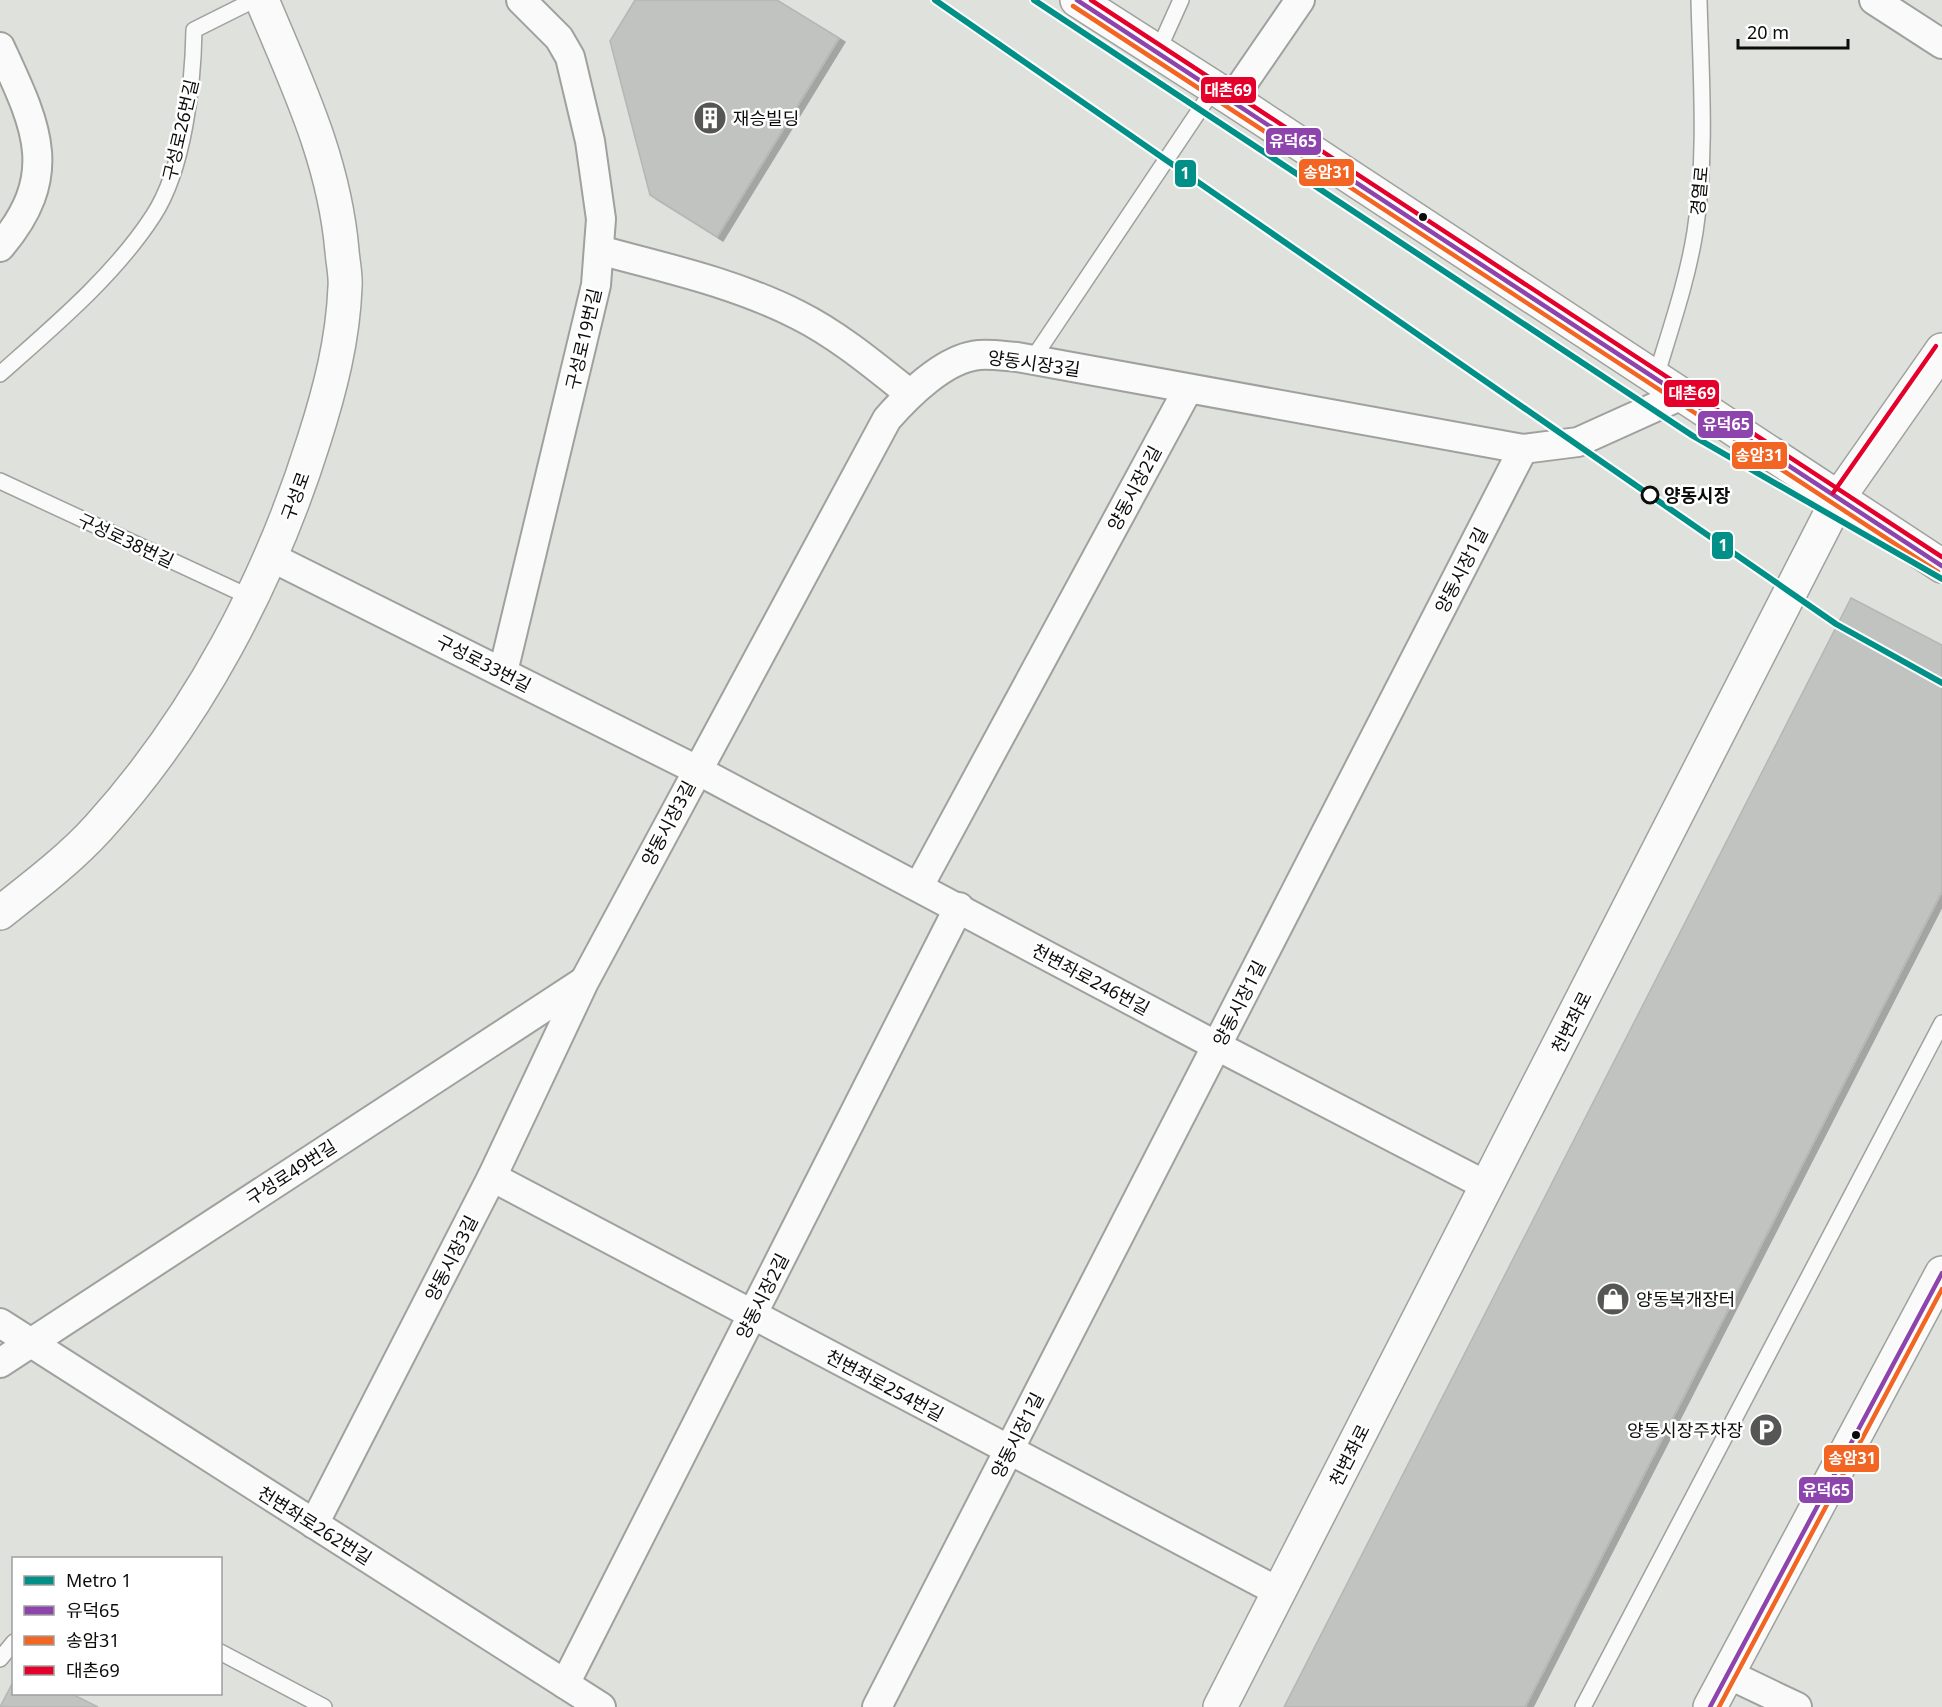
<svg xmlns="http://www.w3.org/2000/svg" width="1942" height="1707" viewBox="0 0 1942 1707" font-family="'Noto Sans','Noto Sans KR',sans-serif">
	<defs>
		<filter id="shadow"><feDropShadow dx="6" dy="4" stdDeviation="0" flood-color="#0004"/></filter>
	</defs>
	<rect width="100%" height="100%" fill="#dfe1dd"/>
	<g fill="#c1c3c0" stroke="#b5b7b3" stroke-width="1.5" filter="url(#shadow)">
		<polygon points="635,0 777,0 839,38 717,237 650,195 610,41"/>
		<polygon points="1851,598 1942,645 1942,891 1525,1707 1284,1707"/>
		<polygon points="14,1680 14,1694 72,1694 98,1707 0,1707"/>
	</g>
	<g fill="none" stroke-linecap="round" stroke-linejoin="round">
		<g stroke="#9fa19d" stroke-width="18">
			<g id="lane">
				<polyline points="1158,51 1181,0"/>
				<polyline points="1032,360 1215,87"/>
				<path d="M0,374C53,327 114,276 153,216C184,169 193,85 194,30L254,0"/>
				<path d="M1656,377C1670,330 1687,282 1695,232C1707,155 1701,77 1699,0"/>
				<polyline points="0,481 252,598"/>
				<polyline points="220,1652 324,1707"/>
				<polyline points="0,1659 14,1642"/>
				<polyline points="1583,1707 1942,1023"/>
			</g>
		</g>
		<g stroke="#9fa19d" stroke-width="32">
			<g id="street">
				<polyline points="1874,0 1942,44"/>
				<path d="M0,47C36,125 62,174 0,247"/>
				<polyline points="1232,99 1300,0"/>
				<path d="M599,250C666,268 735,283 798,315C838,335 875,366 910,394"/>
				<polyline points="271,557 697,770 1217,1046 1487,1186"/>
				<polyline points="503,672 596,285 601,219 590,141 570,57 559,38 521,0"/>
				<polyline points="919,886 1188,389"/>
				<polyline points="492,1177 1279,1592"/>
				<polyline points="0,1323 601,1707"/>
				<polyline points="0,1363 583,982"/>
				<path d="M314,1524L492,1177L584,982L887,419C908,395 945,358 979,355C991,354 1004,356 1017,357L1523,449L1578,442L1682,395"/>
				<polyline points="1728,1674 1797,1707"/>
				<polyline points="565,1684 959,907"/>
				<polyline points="877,1707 1523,449"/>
			</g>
		</g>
		<g stroke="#9fa19d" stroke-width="36">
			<g id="secondary">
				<polyline points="1077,0 1232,99 1942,566"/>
				<path d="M0,913C33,887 70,859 98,828C198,718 270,580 314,440C330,390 343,340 345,287C346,276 343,263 342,251C334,159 297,84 262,0"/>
				<polyline points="1220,1707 1839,497 1942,350"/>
				<polyline points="1710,1707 1942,1273"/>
			</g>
		</g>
		<use href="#lane" stroke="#fafafa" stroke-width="15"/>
		<use href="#street" stroke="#fafafa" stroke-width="28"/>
		<use href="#secondary" stroke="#fafafa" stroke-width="33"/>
		<g stroke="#fff" stroke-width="9">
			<g id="bus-1">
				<polyline points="1077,0 1942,566"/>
				<polyline points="1710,1707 1942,1273"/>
			</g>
		</g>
		<g stroke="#fff" stroke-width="9">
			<g id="bus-2">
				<polyline points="1073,6 1938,572"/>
				<polyline points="1719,1707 1942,1289"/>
			</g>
		</g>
		<g stroke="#fff" stroke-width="9">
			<g id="bus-3">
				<polyline points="1091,0 1942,557"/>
				<polyline points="1833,493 1936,346"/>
			</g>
		</g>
		<use href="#bus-1" stroke="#8e44ad" stroke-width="4.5"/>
		<use href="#bus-2" stroke="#f26522" stroke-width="4.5"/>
		<use href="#bus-3" stroke="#e4002b" stroke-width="4.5"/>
		<g stroke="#fff" stroke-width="10">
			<g id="metro-1">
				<polyline points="935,0 1836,624 1942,683"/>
				<polyline points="1034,0 1693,436 1942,579"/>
			</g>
		</g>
		<use href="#metro-1" stroke="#009088" stroke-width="6"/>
	</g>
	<defs>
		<g id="building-disc" transform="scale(1.725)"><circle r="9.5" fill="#565754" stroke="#fff"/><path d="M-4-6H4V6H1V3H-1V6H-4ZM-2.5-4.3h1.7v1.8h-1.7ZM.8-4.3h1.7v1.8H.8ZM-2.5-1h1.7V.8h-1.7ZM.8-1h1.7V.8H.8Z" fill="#fff"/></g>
		<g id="shop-disc" transform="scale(1.725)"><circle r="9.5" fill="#565754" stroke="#fff"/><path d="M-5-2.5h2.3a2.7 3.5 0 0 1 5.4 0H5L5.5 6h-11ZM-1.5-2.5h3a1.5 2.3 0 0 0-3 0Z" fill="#fff"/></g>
		<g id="parking-disc" transform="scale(1.725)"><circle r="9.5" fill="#565754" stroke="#fff"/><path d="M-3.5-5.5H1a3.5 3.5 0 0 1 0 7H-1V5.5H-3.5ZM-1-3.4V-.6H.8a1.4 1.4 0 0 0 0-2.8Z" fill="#fff"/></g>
	</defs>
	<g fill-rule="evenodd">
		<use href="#building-disc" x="710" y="118"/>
		<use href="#shop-disc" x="1613" y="1299"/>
		<use href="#parking-disc" x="1766" y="1430"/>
	</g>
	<g fill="#0c0d0b" stroke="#fff" stroke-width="2">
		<circle cx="1423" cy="217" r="5"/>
		<circle cx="1856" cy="1435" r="5"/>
	</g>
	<circle fill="#fff" stroke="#0c0d0b" stroke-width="3" cx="1650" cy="495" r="8"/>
	<g text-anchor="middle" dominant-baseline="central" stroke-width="5" stroke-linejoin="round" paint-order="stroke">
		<g font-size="18" fill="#0c0d0b" stroke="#fff" text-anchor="start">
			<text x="733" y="118">재승빌딩</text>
			<text x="1636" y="1299">양동복개장터</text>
			<text x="1743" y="1430" text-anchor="end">양동시장주차장</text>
		</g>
		<g font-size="18" fill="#0c0d0b" stroke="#fff">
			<text transform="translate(180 130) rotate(-77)">구성로26번길</text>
			<text transform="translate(1699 191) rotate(-85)">경열로</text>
			<text transform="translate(583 339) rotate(-77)">구성로19번길</text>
			<text transform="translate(1034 363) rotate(8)">양동시장3길</text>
			<text transform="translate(1134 488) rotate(-62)">양동시장2길</text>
			<text transform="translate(295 496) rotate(-70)">구성로</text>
			<text transform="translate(126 540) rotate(25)">구성로38번길</text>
			<text transform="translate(1461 570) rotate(-63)">양동시장1길</text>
			<text transform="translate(484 663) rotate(27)">구성로33번길</text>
			<text transform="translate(668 823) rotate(-62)">양동시장3길</text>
			<text transform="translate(1091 979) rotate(28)">천변좌로246번길</text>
			<text transform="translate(1239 1003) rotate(-63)">양동시장1길</text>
			<text transform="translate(1571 1022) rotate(-63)">천변좌로</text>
			<text transform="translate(291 1172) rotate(-33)">구성로49번길</text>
			<text transform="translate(451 1258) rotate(-63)">양동시장3길</text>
			<text transform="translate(762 1296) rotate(-63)">양동시장2길</text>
			<text transform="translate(885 1385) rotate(28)">천변좌로254번길</text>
			<text transform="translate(1017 1435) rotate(-63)">양동시장1길</text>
			<text transform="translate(1349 1455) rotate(-63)">천변좌로</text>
			<text transform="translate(315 1525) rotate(32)">천변좌로262번길</text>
		</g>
		<g font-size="18" font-weight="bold" fill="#0c0d0b" stroke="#fff" text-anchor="start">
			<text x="1664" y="495">양동시장</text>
		</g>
	</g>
	<g stroke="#fff" stroke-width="2">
		<rect x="1200" y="76" width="57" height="28" rx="6" fill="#e4002b"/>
		<rect x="1265" y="127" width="57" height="29" rx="6" fill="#8e44ad"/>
		<rect x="1298" y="158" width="57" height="29" rx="6" fill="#f26522"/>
		<rect x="1174" y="159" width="23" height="29" rx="6" fill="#009088"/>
		<rect x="1663" y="379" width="57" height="29" rx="6" fill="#e4002b"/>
		<rect x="1697" y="410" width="57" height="29" rx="6" fill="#8e44ad"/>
		<rect x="1731" y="441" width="57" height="29" rx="6" fill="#f26522"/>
		<rect x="1711" y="531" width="23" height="29" rx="6" fill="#009088"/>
		<rect x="1823" y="1444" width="57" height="29" rx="6" fill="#f26522"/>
		<rect x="1798" y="1476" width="56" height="28" rx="6" fill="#8e44ad"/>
	</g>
	<g font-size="16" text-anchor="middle" font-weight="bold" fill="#fff">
		<text x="1228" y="96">대촌69</text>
		<text x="1293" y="147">유덕65</text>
		<text x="1327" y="178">송암31</text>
		<text x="1185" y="179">1</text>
		<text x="1692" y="399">대촌69</text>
		<text x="1726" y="430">유덕65</text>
		<text x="1759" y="461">송암31</text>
		<text x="1723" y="551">1</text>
		<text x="1852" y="1464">송암31</text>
		<text x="1826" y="1496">유덕65</text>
	</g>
	<rect x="12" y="1557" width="210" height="138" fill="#ffffff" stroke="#9e9e9d" stroke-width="1.5"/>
	<rect x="24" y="1576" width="30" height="9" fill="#009088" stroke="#9e9e9d" stroke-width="1.5"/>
	<text x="66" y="1587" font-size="18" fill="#0c0d0b">Metro 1</text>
	<rect x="24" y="1606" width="30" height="9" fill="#8e44ad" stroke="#9e9e9d" stroke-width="1.5"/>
	<text x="66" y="1617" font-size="18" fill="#0c0d0b">유덕65</text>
	<rect x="24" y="1636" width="30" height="9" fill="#f26522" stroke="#9e9e9d" stroke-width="1.5"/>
	<text x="66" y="1647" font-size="18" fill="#0c0d0b">송암31</text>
	<rect x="24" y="1666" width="30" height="9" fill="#e4002b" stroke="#9e9e9d" stroke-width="1.5"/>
	<text x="66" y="1677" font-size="18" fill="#0c0d0b">대촌69</text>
	<path d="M1738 39v9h110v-9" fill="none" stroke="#0c0d0b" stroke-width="3"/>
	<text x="1747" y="39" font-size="18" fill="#0c0d0b" stroke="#ffffff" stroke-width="4.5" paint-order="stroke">20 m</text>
</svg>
